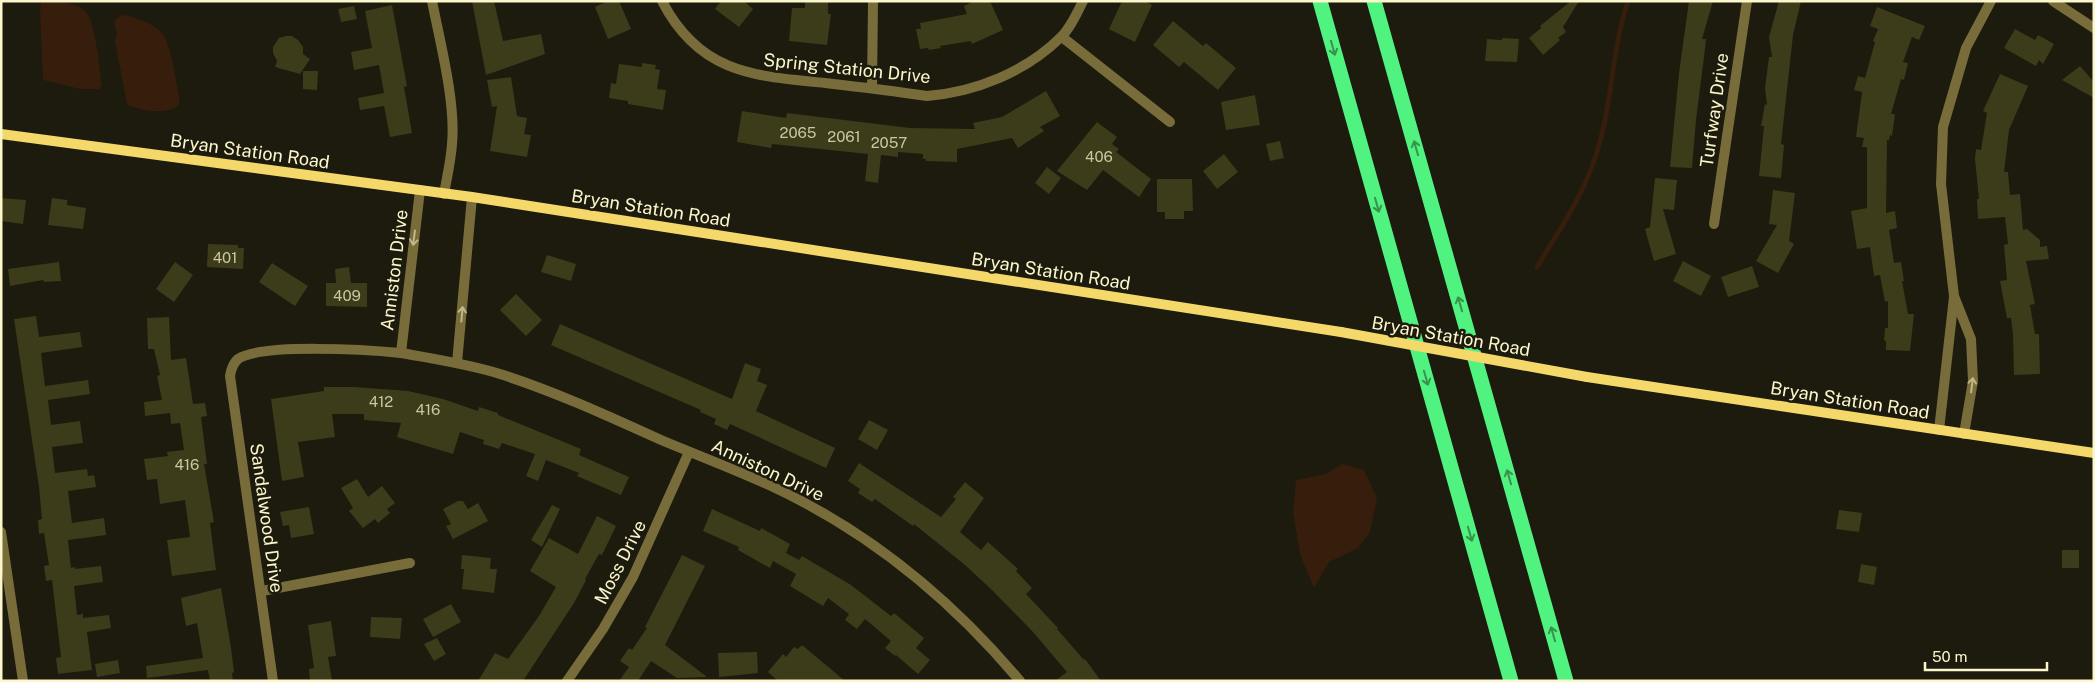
<svg xmlns="http://www.w3.org/2000/svg" width="2095" height="682" viewBox="0 0 2095 682" font-family="'Public Sans',sans-serif">
	<rect width="100%" height="100%" fill="#1c1b0d"/>
	<g fill="#361d0c">
		<path d="M43,1C58,1 71,1 84,10C96,19 99,69 102,85L99,89H80L43,80L40,11L41,2Z"/>
		<path d="M125,15C136,18 153,23 161,32C171,42 176,81 179,96V104C171,116 138,111 127,104L115,41L117,34L114,21L120,16Z"/>
		<polygon points="1342,464 1364,470 1377,498 1370,532 1358,548 1329,562 1314,588 1300,554 1293,512 1296,480 1326,474"/>
	</g>
	<g fill="none" stroke-linecap="round" stroke-linejoin="round">
		<path stroke="#361d0c" stroke-width="5" d="M1537,267C1557,234 1579,202 1592,166C1613,113 1610,54 1628,1"/>
	</g>
	<g fill="#3c3b1a">
		<polygon points="472,1 494,1 503,41 541,34 545,54 486,75"/>
		<polygon points="608,1 619,1 631,29 608,39 595,7"/>
		<polygon points="721,1 744,1 753,9 739,27 715,9"/>
		<polygon points="805,1 828,1 828,14 831,14 827,45 789,41 792,8 805,8"/>
		<polygon points="974,1 990,1 1003,30 972,44 971,41 940,46 941,48 929,50 928,48 920,49 916,29 921,29 920,23 967,14 964,6"/>
		<polygon points="1122,1 1145,1 1152,5 1135,42 1109,29"/>
		<polygon points="1571,1 1579,1 1563,27 1566,32 1558,38 1560,40 1543,55 1529,38 1541,28 1540,26"/>
		<polygon points="1689,1 1713,1 1702,39 1706,39 1705,49 1696,120 1692,168 1670,167 1679,73"/>
		<polygon points="1779,1 1801,1 1793,35 1781,144 1784,145 1781,178 1759,176 1764,126 1761,126 1765,104 1767,105 1765,88 1769,57 1772,57 1769,37"/>
		<polygon points="392,5 407,86 404,87 412,133 390,137 384,106 360,110 358,98 384,93 379,65 354,70 351,52 372,48 365,11"/>
		<polygon points="354,6 357,19 341,22 338,9"/>
		<polygon points="1877,7 1925,26 1919,40 1912,37 1903,62 1908,63 1904,80 1901,79 1891,114 1895,114 1892,136 1890,135 1889,140 1887,140 1886,213 1895,211 1897,228 1889,230 1894,263 1901,262 1904,281 1902,281 1908,314 1914,314 1910,351 1886,350 1886,341 1884,340 1885,328 1888,328 1888,301 1885,302 1880,275 1874,276 1870,247 1857,249 1851,211 1867,208 1867,147 1862,147 1864,138 1856,137 1862,92 1854,90 1858,76 1865,78 1869,64 1875,42 1873,41 1878,29 1870,26"/>
		<polygon points="1173,21 1203,46 1206,43 1236,68 1218,90 1184,62 1179,67 1153,45"/>
		<polygon points="2015,29 2035,40 2038,35 2054,44 2043,64 2039,60 2036,66 2004,48"/>
		<polygon points="286,36 292,36 298,40 303,47 303,54 310,59 300,74 275,67 277,61 273,53 273,47 279,38"/>
		<polygon points="1502,38 1519,39 1517,62 1485,61 1487,39 1502,40"/>
		<polygon points="642,63 656,65 655,69 660,70 657,89 666,90 663,110 628,104 628,101 609,98 611,83 616,84 619,64 642,67"/>
		<polygon points="2080,66 2094,82 2094,98 2062,80"/>
		<polygon points="303,71 318,71 317,90 303,89"/>
		<polygon points="2000,74 2028,86 2009,130 2004,172 2008,172 2010,195 2020,194 2023,230 2027,229 2040,240 2040,247 2047,246 2049,259 2026,261 2035,304 2030,305 2035,334 2039,334 2040,374 2014,375 2013,335 2011,318 2007,318 2000,281 2007,280 2004,245 2008,244 2005,217 1978,219 1977,199 1979,199 1975,159 1976,149 1981,150 1987,113 1983,111"/>
		<polygon points="511,77 517,116 527,118 524,134 531,135 527,157 490,151 497,106 492,107 487,80"/>
		<polygon points="1046,91 1060,116 1040,127 1044,131 1018,148 1012,138 957,149 957,162 926,161 926,159 923,159 923,154 898,152 898,157 881,155 878,183 865,181 868,154 772,144 771,148 737,142 742,111 786,118 787,113 910,128 975,129 973,123 1002,117"/>
		<polygon points="1255,95 1260,125 1226,130 1221,102"/>
		<polygon points="1097,122 1117,137 1112,144 1119,149 1116,152 1151,179 1139,197 1103,170 1087,190 1057,171"/>
		<polygon points="1280,141 1284,158 1270,161 1266,144"/>
		<polygon points="1224,154 1238,172 1217,189 1203,171"/>
		<polygon points="1047,167 1061,178 1049,194 1035,183"/>
		<polygon points="1655,178 1677,180 1674,210 1663,209 1676,254 1654,261 1645,229 1650,227"/>
		<polygon points="1157,179 1192,179 1193,211 1184,211 1184,219 1165,219 1165,212 1157,212"/>
		<polygon points="1773,190 1795,193 1789,241 1794,244 1778,273 1756,261 1777,225 1769,224"/>
		<polygon points="1,198 26,200 23,224 1,221"/>
		<polygon points="52,198 67,200 67,205 86,208 83,229 48,225"/>
		<polygon points="208,244 238,245 238,248 244,248 243,269 207,267"/>
		<polygon points="547,255 576,264 571,281 541,272"/>
		<polygon points="1683,261 1711,276 1701,296 1673,281"/>
		<polygon points="59,262 61,281 44,282 43,280 10,286 8,269"/>
		<polygon points="175,262 193,275 174,302 156,289"/>
		<polygon points="272,263 308,286 295,306 259,282"/>
		<polygon points="1752,266 1759,287 1728,297 1721,277"/>
		<polygon points="349,267 351,283 367,283 367,307 326,306 326,283 336,283 335,269"/>
		<polygon points="516,294 542,320 526,336 500,310"/>
		<polygon points="36,316 39,337 80,332 82,347 41,353 45,386 88,380 90,394 48,400 51,425 80,421 83,443 52,447 55,473 87,469 88,476 94,475 96,487 68,491 72,523 104,518 106,535 68,540 71,568 75,567 75,569 101,566 103,582 74,586 77,615 83,614 83,618 109,615 111,628 87,632 92,670 58,674 56,658 61,657 52,580 46,581 44,566 49,565 44,533 39,534 38,520 42,519 39,487 14,319"/>
		<polygon points="169,317 171,360 186,358 193,404 205,403 207,416 201,417 207,464 204,464 214,522 210,523 216,570 172,576 167,540 190,537 185,500 160,504 157,479 147,480 144,459 168,456 167,452 184,450 180,423 171,424 170,413 145,416 144,402 162,400 157,376 160,375 154,349 148,349 147,318"/>
		<polygon points="560,324 732,399 745,363 761,369 757,381 767,385 756,411 835,448 826,468 730,424 727,430 714,424 716,419 700,412 701,410 551,345"/>
		<polygon points="324,387 354,387 408,391 443,399 478,411 479,407 498,413 498,415 581,449 579,455 629,477 621,495 577,476 579,473 546,460 538,481 526,476 535,454 502,443 499,449 483,444 484,440 460,432 453,454 397,437 401,423 364,420 364,414 332,414 335,437 298,442 304,477 282,481 271,399 324,391"/>
		<polygon points="869,420 888,430 877,450 858,439"/>
		<polygon points="859,463 941,517 956,499 953,497 965,482 984,498 960,532 981,550 988,542 1018,569 1016,571 1032,588 1026,594 1058,628 1057,629 1084,660 1085,659 1101,681 1055,681 1067,672 1033,632 993,591 965,565 914,524 913,526 875,499 872,502 858,493 860,489 848,481"/>
		<polygon points="357,479 368,497 382,486 395,503 387,509 390,513 378,523 375,519 363,528 349,511 353,508 341,488"/>
		<polygon points="458,501 463,501 468,509 478,503 488,521 453,539 446,526 451,524 443,509"/>
		<polygon points="552,505 560,509 542,547 531,540"/>
		<polygon points="309,507 314,534 291,538 289,525 283,526 280,512"/>
		<polygon points="712,509 760,531 761,528 790,544 786,553 799,560 802,556 851,585 891,616 894,613 924,638 916,648 930,660 918,674 896,655 895,656 885,648 891,641 865,619 857,629 845,620 849,614 828,598 823,606 790,586 796,574 773,561 770,568 738,550 739,547 703,531"/>
		<polygon points="1839,510 1862,513 1859,532 1836,529"/>
		<polygon points="597,516 616,526 602,555 599,554 585,579 586,580 574,603 523,681 478,681 495,653 508,659 539,616 556,587 530,571 549,538 578,554"/>
		<rect x="2062" y="550" width="17" height="18"/>
		<polygon points="462,555 491,558 490,569 497,569 494,593 462,589 464,569 461,569"/>
		<polygon points="682,555 705,566 665,645 707,677 677,678 651,661 638,681 619,681 629,667 620,661 629,648 632,650 647,628 645,627"/>
		<polygon points="1861,564 1877,567 1874,585 1858,582"/>
		<polygon points="221,588 231,648 234,672 232,673 233,681 210,681 208,670 147,678 146,666 203,658 197,623 186,626 181,598"/>
		<polygon points="451,604 461,622 433,637 423,619"/>
		<polygon points="371,617 402,618 400,639 370,637"/>
		<polygon points="331,621 336,656 328,657 332,681 310,681 309,669 314,668 308,625"/>
		<polygon points="437,638 446,654 434,661 424,644"/>
		<polygon points="802,645 845,681 778,681 768,672 783,654 786,657 794,647 798,649"/>
		<polygon points="757,652 758,673 719,677 718,653"/>
		<polygon points="118,660 120,673 97,677 95,664"/>
	</g>
	<g fill="none" stroke-linecap="round" stroke-linejoin="round">
		<g stroke="#786c3b" stroke-width="10">
			<path d="M432,1C440,42 456,103 452,144C451,160 447,177 444,194"/>
			<path d="M662,1C699,73 753,76 825,83C860,87 893,91 927,96C976,92 1025,72 1060,38C1070,29 1077,13 1083,1"/>
			<polyline points="2053,1 2094,28"/>
			<polyline points="1062,37 1170,122"/>
			<polyline points="872,88 873,1"/>
			<polyline points="1714,224 1747,1"/>
			<polyline points="1939,430 1954,297"/>
			<polyline points="1964,434 1973,381 1971,339 1954,296 1949,253 1941,184 1943,127 1966,48 1991,1"/>
			<polyline points="1,532 23,681"/>
			<polyline points="262,591 410,563"/>
			<path d="M273,681L230,376C231,370 233,363 238,359C261,343 370,350 401,353"/>
			<polyline points="567,681 603,629 633,577 689,452"/>
		</g>
		<g stroke="#786c3b" stroke-width="10">
			<path d="M420,190L401,353C434,359 468,364 500,374C556,392 608,416 661,440C697,455 734,469 769,485C867,530 951,599 1020,681"/>
			<polyline points="457,363 472,197"/>
		</g>
		<g stroke="#f4d86a" stroke-width="10">
			<polyline points="1,134 472,197 1341,332"/>
			<polyline points="1587,377 2094,453"/>
		</g>
		<g stroke="#50f280" stroke-width="15">
			<polyline points="1320,1 1511,681"/>
			<polyline points="1374,1 1566,681"/>
		</g>
		<polyline stroke="#f4d86a" stroke-width="10" points="1341,332 1587,377"/>
	</g>
	<defs><path id="oneway-shaft" d="M-6 0H5M1.5-3L5.5 0L1.5 3" fill="none" stroke-width="1.6" stroke-linecap="round" stroke-linejoin="round" transform="scale(1.25)"/></defs>
	<g stroke="#39914c">
		<use href="#oneway-shaft" transform="translate(1333 48) rotate(74)"/>
		<use href="#oneway-shaft" transform="translate(1416 148) rotate(-106)"/>
		<use href="#oneway-shaft" transform="translate(1377 205) rotate(74)"/>
		<use href="#oneway-shaft" transform="translate(1460 304) rotate(-106)"/>
		<use href="#oneway-shaft" transform="translate(1426 378) rotate(74)"/>
		<use href="#oneway-shaft" transform="translate(1509 477) rotate(-106)"/>
		<use href="#oneway-shaft" transform="translate(1470 534) rotate(74)"/>
		<use href="#oneway-shaft" transform="translate(1553 634) rotate(-106)"/>
	</g>
	<g stroke="#c0b88b">
		<use href="#oneway-shaft" transform="translate(414 238) rotate(97)"/>
		<use href="#oneway-shaft" transform="translate(462 314) rotate(-85)"/>
		<use href="#oneway-shaft" transform="translate(1972 385) rotate(-83)"/>
	</g>
	<g text-anchor="middle" dominant-baseline="central" stroke-width="5" stroke-linejoin="round" paint-order="stroke">
		<g font-size="15" fill="#cbc7a0">
			<text x="798" y="132">2065</text>
			<text x="844" y="136">2061</text>
			<text x="889" y="142">2057</text>
			<text x="1099" y="156">406</text>
			<text x="225" y="257">401</text>
			<text x="347" y="295">409</text>
			<text x="381" y="401">412</text>
			<text x="428" y="409">416</text>
			<text x="187" y="464">416</text>
		</g>
		<g font-size="18" fill="#fbf6cc" stroke="#1c1b0d">
			<text transform="translate(847 68) rotate(6)">Spring Station Drive</text>
			<text transform="translate(1714 110) rotate(-82)">Turfway Drive</text>
			<text transform="translate(250 151) rotate(8)">Bryan Station Road</text>
			<text transform="translate(651 208) rotate(9)">Bryan Station Road</text>
			<text transform="translate(394 270) rotate(-83)">Anniston Drive</text>
			<text transform="translate(1051 271) rotate(9)">Bryan Station Road</text>
			<text transform="translate(1451 336) rotate(10)">Bryan Station Road</text>
			<text transform="translate(1850 400) rotate(9)">Bryan Station Road</text>
			<text transform="translate(768 470) rotate(25)">Anniston Drive</text>
			<text transform="translate(267 518) rotate(82)">Sandalwood Drive</text>
			<text transform="translate(620 562) rotate(-63)">Moss Drive</text>
		</g>
	</g>
	<rect width="2095" height="682" fill="none" stroke="#fbf6cc" stroke-width="5"/>
	<path d="M1925 662v8h122v-8" fill="none" stroke="#fbf6cc" stroke-width="2.5"/>
	<text x="1932" y="662" font-size="15" fill="#fbf6cc" stroke="#1c1b0d" stroke-width="4" paint-order="stroke">50 m</text>
</svg>
